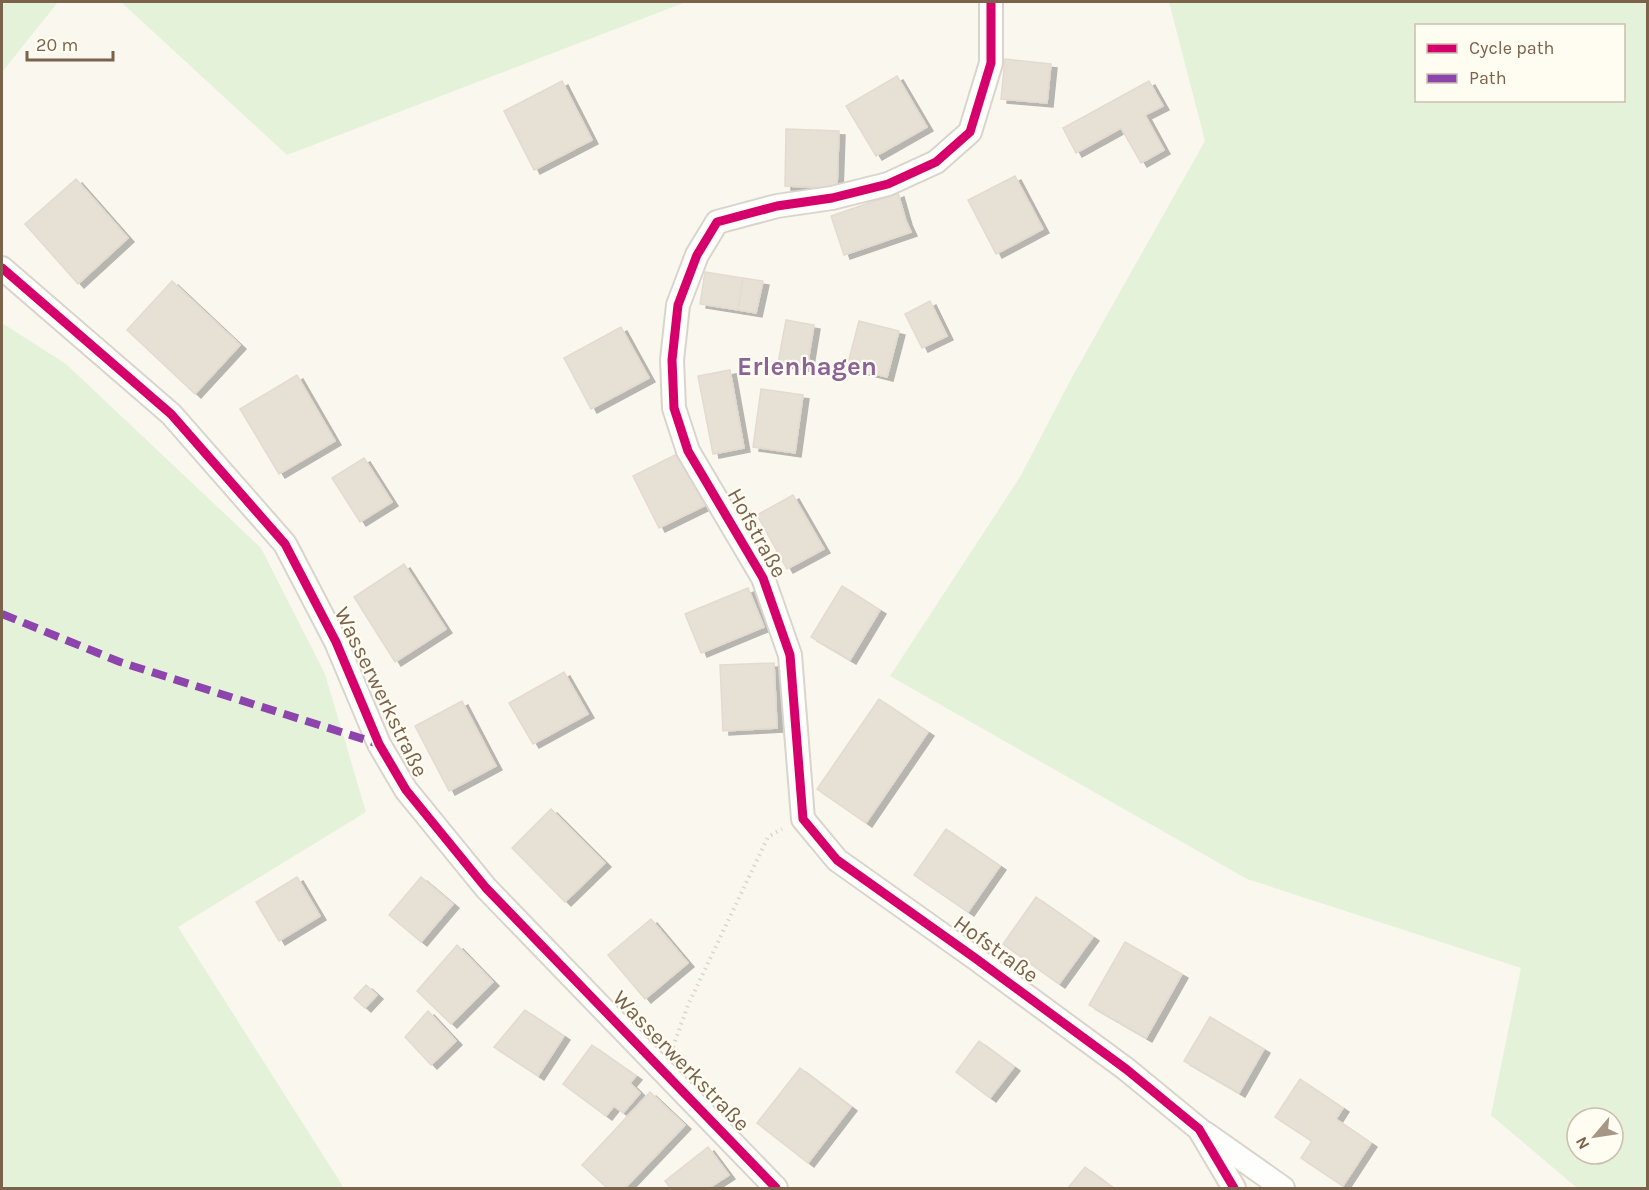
<svg xmlns="http://www.w3.org/2000/svg" width="1649" height="1190" viewBox="0 0 1649 1190" font-family="Karla,sans-serif">
	<defs>
		<filter id="shadow"><feDropShadow dx="6" dy="4" stdDeviation="0" flood-color="#0004"/></filter>
	</defs>
	<rect width="100%" height="100%" fill="#faf7ee"/>
	<g fill="#e4f2d9" fill-rule="evenodd">
		<polygon points="2,2 58,2 2,72"/>
		<polygon points="121,2 686,2 287,155"/>
		<path d="M1169,2H1647V1188H1577L1491,1115L1521,968L1247,879L890,676L1020,477L1071,379L1205,141ZM1416,26H1624V100H1416ZM1577,1118H1613V1154H1577Z"/>
		<polygon points="2,323 66,364 261,548 325,674 366,812 178,927 344,1188 2,1188"/>
	</g>
	<g fill="#e7e0d5" stroke="#e3dbd0" stroke-width="1.5" filter="url(#shadow)">
		<polygon points="1005,59 1051,64 1047,103 1001,99"/>
		<polygon points="897,76 927,127 876,156 846,106"/>
		<polygon points="562,81 592,140 534,170 504,111"/>
		<polygon points="1149,81 1163,106 1145,115 1164,150 1141,163 1121,128 1076,153 1063,128"/>
		<polygon points="786,129 839,131 837,188 785,186"/>
		<polygon points="1015,176 1043,229 996,254 968,200"/>
		<polygon points="76,179 128,238 78,284 25,224"/>
		<polygon points="898,193 906,221 911,232 844,255 831,216"/>
		<polygon points="705,272 743,278 738,310 700,304"/>
		<polygon points="743,278 763,281 756,313 738,310"/>
		<polygon points="172,281 240,345 195,394 127,330"/>
		<polygon points="930,301 947,336 922,348 905,314"/>
		<polygon points="786,320 814,325 807,368 778,363"/>
		<polygon points="859,321 899,331 887,377 847,367"/>
		<polygon points="621,327 649,378 591,409 564,358"/>
		<polygon points="730,370 744,448 713,454 698,376"/>
		<polygon points="297,375 335,441 279,474 240,409"/>
		<polygon points="761,389 803,395 795,453 753,447"/>
		<polygon points="679,453 706,505 659,528 633,476"/>
		<polygon points="364,458 392,502 360,522 332,478"/>
		<polygon points="793,495 824,549 787,569 757,515"/>
		<polygon points="404,564 446,629 395,662 354,597"/>
		<polygon points="842,586 880,610 850,660 811,637"/>
		<polygon points="748,588 764,627 701,653 685,614"/>
		<polygon points="774,663 777,728 723,731 720,665"/>
		<polygon points="564,672 588,714 533,744 509,703"/>
		<polygon points="879,699 928,732 866,823 817,789"/>
		<polygon points="462,701 496,766 449,791 415,726"/>
		<polygon points="551,809 605,863 565,902 512,848"/>
		<polygon points="946,829 1000,866 968,912 914,875"/>
		<polygon points="297,877 320,916 279,941 256,902"/>
		<polygon points="421,877 453,904 421,942 389,915"/>
		<polygon points="1036,897 1093,937 1059,984 1003,944"/>
		<polygon points="651,919 688,963 645,999 608,955"/>
		<polygon points="1125,942 1182,974 1146,1038 1089,1005"/>
		<polygon points="457,945 493,982 451,1024 417,991"/>
		<polygon points="366,985 377,995 365,1008 354,998"/>
		<polygon points="525,1010 564,1036 538,1076 494,1047"/>
		<polygon points="428,1011 456,1041 431,1065 405,1037"/>
		<polygon points="1210,1017 1264,1049 1239,1093 1184,1061"/>
		<polygon points="979,1041 1014,1067 990,1098 956,1072"/>
		<polygon points="592,1045 636,1076 630,1083 640,1093 623,1113 614,1106 606,1116 563,1084"/>
		<polygon points="800,1068 851,1107 808,1163 757,1123"/>
		<polygon points="1300,1079 1343,1108 1336,1119 1371,1143 1343,1186 1301,1158 1312,1141 1275,1117"/>
		<polygon points="650,1092 685,1125 625,1188 607,1188 582,1165"/>
		<polygon points="708,1147 729,1175 709,1188 670,1188 665,1181"/>
		<polygon points="1085,1167 1113,1188 1068,1188"/>
	</g>
	<g fill="none" stroke-linecap="round" stroke-linejoin="round">
		<g stroke="#d9d4cc" stroke-width="26">
			<g id="minor">
				<polyline points="991,2 991,63 970,132 936,162 888,184 832,198 777,206 717,222 697,255 678,305 672,360 674,408 688,451 763,578 790,655 803,819 837,860 975,958 1126,1069 1199,1129 1234,1188"/>
				<polyline points="2,268 171,414 285,544 336,642 379,744 406,790 486,888 776,1188"/>
				<polyline points="1205,1133 1283,1188"/>
			</g>
		</g>
		<polyline stroke="#dcd6ce" stroke-width="4" stroke-dasharray="1.5 4.5" stroke-linecap="butt" points="673,1047 688,1005 768,837 782,829"/>
		<use href="#minor" stroke="#fefefc" stroke-width="22"/>
		<polyline stroke="#8e44ad" stroke-width="8" stroke-dasharray="15 8" stroke-linecap="butt" points="2,614 120,662 379,744"/>
		<g stroke="#fffcf2" stroke-width="13">
			<g id="cycleway">
				<polyline points="991,2 991,63 970,132 936,162 888,184 832,198 777,206 717,222 697,255 678,305 672,360 674,408 688,451 763,578 790,655 803,819 837,860 975,958 1126,1069 1199,1129 1234,1188"/>
				<polyline points="2,268 171,414 285,544 336,642 379,744 406,790 486,888 776,1188"/>
			</g>
		</g>
		<use href="#cycleway" stroke="#d6006c" stroke-width="9"/>
	</g>
	<g text-anchor="middle" dominant-baseline="central" stroke-width="4.5" stroke-linejoin="round" paint-order="stroke">
		<g font-size="22" fill="#7b624b" stroke="#fffcf2">
			<text transform="translate(757 533) rotate(61)">Hofstraße</text>
			<text transform="translate(381 692) rotate(64)">Wasserwerkstraße</text>
			<text transform="translate(996 949) rotate(36)">Hofstraße</text>
			<text transform="translate(681 1061) rotate(46)">Wasserwerkstraße</text>
		</g>
		<g font-size="26" font-weight="bold" fill="#8c6397" stroke="#fffcf2">
			<text x="807" y="366">Erlenhagen</text>
		</g>
	</g>
	<rect width="1649" height="1190" fill="none" stroke="#7b624b" stroke-width="6"/>
	<rect x="1415" y="24" width="210" height="78" fill="#fffcf2" stroke="#cabeaf" stroke-width="1.5"/>
	<rect x="1427" y="44" width="30" height="9" fill="#d6006c" stroke="#cabeaf" stroke-width="1.5"/>
	<text x="1469" y="54" font-size="18" fill="#7b624b">Cycle path</text>
	<rect x="1427" y="74" width="30" height="9" fill="#8e44ad" stroke="#cabeaf" stroke-width="1.5"/>
	<text x="1469" y="84" font-size="18" fill="#7b624b">Path</text>
	<g transform="translate(1595 1136) rotate(241)"><circle r="28" fill="#fffcf2" stroke="#cabeaf" stroke-width="1.5"/>
	<path d="M0-4.5L10 22L0 15L-10 22Z" fill="#a79684"/>
	<text y="-9" font-size="16" font-weight="bold" text-anchor="middle" fill="#7b624b">N</text>
	</g>
	<path d="M27 51v9h86v-9" fill="none" stroke="#7b624b" stroke-width="3"/>
	<text x="36" y="51" font-size="18" fill="#7b624b" stroke="#fffcf2" stroke-width="4.5" paint-order="stroke">20 m</text>
</svg>
